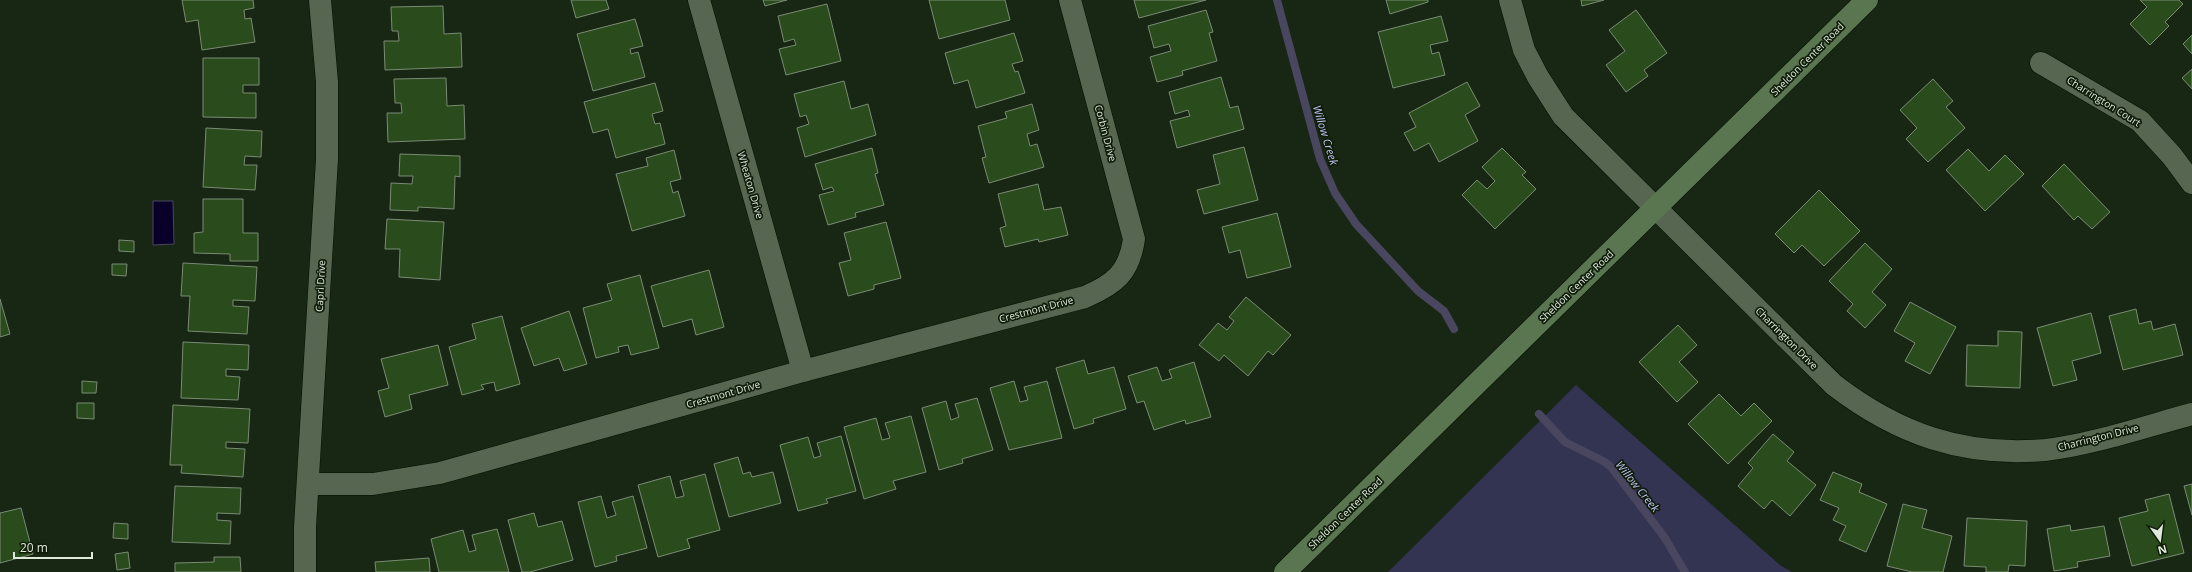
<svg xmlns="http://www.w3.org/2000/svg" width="2192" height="572" viewBox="0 0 2192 572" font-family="'Open Sans',sans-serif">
	<rect width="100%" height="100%" fill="#182614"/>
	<polygon fill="#333352" points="1576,385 1780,565 1792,572 1388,572"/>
	<polygon fill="#09002a" stroke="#49465f" points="153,201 173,201 174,244 153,245"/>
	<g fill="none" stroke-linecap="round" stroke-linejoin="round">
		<g stroke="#49465f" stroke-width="8">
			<polyline points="1277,0 1320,159 1335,193 1356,224 1418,291 1444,311 1454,329"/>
			<polyline points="1539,414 1565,442 1605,462 1612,468 1665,538 1685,572"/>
		</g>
	</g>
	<g fill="#2a4c1d" stroke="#7a8b74">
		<polygon points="182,0 253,0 254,8 244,10 245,19 251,18 255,42 202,50 198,20 186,22"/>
		<polygon points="571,0 606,0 609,9 576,18"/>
		<polygon points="763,0 787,0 765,6"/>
		<polygon points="929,0 1005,0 1010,20 939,39"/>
		<polygon points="1134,0 1206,0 1139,18"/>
		<polygon points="1386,0 1428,0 1428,2 1390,14"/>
		<polygon points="1581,0 1604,0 1582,6"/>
		<polygon points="2140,0 2179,0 2183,4 2165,22 2169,26 2150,45 2130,24 2147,7"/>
		<polygon points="827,4 841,61 786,75 779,49 796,45 794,39 784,42 778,16"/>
		<polygon points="443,6 444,34 461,33 462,67 385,70 384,41 399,41 398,31 392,31 391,7"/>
		<polygon points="1206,10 1213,32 1209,33 1217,61 1182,71 1183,75 1157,82 1150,57 1171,51 1169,44 1154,48 1148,26"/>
		<polygon points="1636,10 1667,53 1644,70 1648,76 1626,92 1606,65 1625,51 1609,30"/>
		<polygon points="1441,16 1448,41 1430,45 1432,54 1439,52 1445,75 1393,88 1378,32"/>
		<polygon points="635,19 643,46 630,49 631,54 638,52 645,77 593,91 577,34"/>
		<polygon points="1014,33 1023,61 1012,64 1015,72 1018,71 1025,93 976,108 968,80 954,84 945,53"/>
		<polygon points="2192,35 2192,54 2183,44"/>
		<polygon points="203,58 259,58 259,85 243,85 243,93 256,93 256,118 203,117"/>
		<polygon points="2192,69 2192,89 2182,78"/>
		<polygon points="1221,77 1230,108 1238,106 1244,129 1177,148 1170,121 1190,116 1188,110 1175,114 1169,92"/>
		<polygon points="446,78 447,106 464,105 465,139 388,142 387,113 402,113 401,103 395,103 394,79"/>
		<polygon points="1933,79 1953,101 1946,107 1965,128 1928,162 1906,139 1917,128 1900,110"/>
		<polygon points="844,81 851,109 868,104 876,135 805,157 797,128 809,124 806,115 800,117 794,94"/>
		<polygon points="1467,82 1480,106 1465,115 1478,141 1439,162 1429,143 1414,151 1404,133 1416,127 1409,113"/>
		<polygon points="655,83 663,111 652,114 655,124 660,123 665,144 616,158 608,129 593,133 584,102"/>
		<polygon points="1032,104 1039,130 1027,134 1030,146 1037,144 1044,167 989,183 982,158 986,157 978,126 1007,118 1005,112"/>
		<polygon points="206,128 262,131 261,157 245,156 244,165 257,165 255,190 203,187"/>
		<polygon points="1244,147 1258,200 1204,214 1197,190 1220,184 1213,155"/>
		<polygon points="872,148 878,173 875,174 884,205 855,213 856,217 828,225 819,195 834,191 832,187 823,190 815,164"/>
		<polygon points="1502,148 1526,172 1522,175 1536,189 1495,229 1462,195 1477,180 1487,189 1495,181 1482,167"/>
		<polygon points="1968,149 1989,171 2005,155 2024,174 1985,211 1946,170"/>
		<polygon points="674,150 681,179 670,182 673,193 678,191 685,216 632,231 616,174 648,166 646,158"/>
		<polygon points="400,154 460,156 460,177 455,176 454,209 418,207 418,211 390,210 391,183 412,184 413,176 399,176"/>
		<polygon points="2064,164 2110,212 2092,229 2078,216 2074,220 2042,186"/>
		<polygon points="1038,184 1044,210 1061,207 1068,235 1039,242 1038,239 1005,247 1000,228 1006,226 998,194"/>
		<polygon points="1819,190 1860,231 1824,266 1802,245 1794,253 1775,234"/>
		<polygon points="203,199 243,199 243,233 258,233 258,261 230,261 230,254 194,253 194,233 203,232"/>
		<polygon points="1277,213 1291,267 1247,278 1240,250 1229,253 1222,227"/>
		<polygon points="387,219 444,222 440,280 399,277 400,249 385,249"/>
		<polygon points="886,222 901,278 874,285 874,289 848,296 839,263 851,260 844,233"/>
		<polygon points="119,240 134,241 134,252 119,251"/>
		<polygon points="1865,243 1892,269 1872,292 1886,305 1865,328 1847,311 1853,304 1829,281"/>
		<polygon points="183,263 257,267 255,301 233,300 233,306 249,307 247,334 188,331 190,296 181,296"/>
		<polygon points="112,264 127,264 126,276 112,275"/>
		<polygon points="709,270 724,327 696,335 692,319 663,327 651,286"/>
		<polygon points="640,275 659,348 631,355 628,345 618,347 619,352 596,358 583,308 612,300 607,284"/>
		<polygon points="1246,297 1291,335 1273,355 1268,351 1248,376 1224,355 1219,361 1199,345 1218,323 1227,330 1234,321 1229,317"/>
		<polygon points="0,299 10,334 0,337"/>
		<polygon points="1910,302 1956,327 1930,374 1905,361 1915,343 1894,331"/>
		<polygon points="2136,309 2139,324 2151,321 2153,330 2175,324 2183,355 2123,370 2109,316"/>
		<polygon points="569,311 587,364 564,371 559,358 534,366 521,328"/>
		<polygon points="2091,313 2101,353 2072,361 2077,380 2053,386 2037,328"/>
		<polygon points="502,316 520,384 496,391 494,382 481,385 484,389 462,395 449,347 476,339 472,324"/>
		<polygon points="1678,325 1697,345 1679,362 1698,382 1677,402 1639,362"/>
		<polygon points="1998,331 2022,332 2020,388 1966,386 1967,345 1998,346"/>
		<polygon points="183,342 249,345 248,370 226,369 226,376 240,377 238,400 181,398"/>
		<polygon points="438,345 448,385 409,395 412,409 385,417 378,391 389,388 381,359"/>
		<polygon points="1084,360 1088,374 1114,367 1126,409 1093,419 1094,423 1074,429 1056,368"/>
		<polygon points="1194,362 1211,417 1186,424 1185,420 1154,430 1144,401 1137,403 1128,376 1157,367 1162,381 1172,378 1169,370"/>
		<polygon points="82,381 97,382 96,393 82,393"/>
		<polygon points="1014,381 1020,402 1028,400 1024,387 1047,381 1062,438 1009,450 990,388"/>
		<polygon points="1719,394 1741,416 1754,403 1772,421 1728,464 1688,424"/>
		<polygon points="977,398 993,450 962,459 963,463 939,470 922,408 946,401 951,420 959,417 955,404"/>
		<polygon points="77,403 94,403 94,419 77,418"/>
		<polygon points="173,405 250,409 248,443 226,442 226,448 245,449 243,477 181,473 182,465 170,465"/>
		<polygon points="911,416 926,472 893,481 896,489 864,499 844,427 876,418 882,440 890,438 885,423"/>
		<polygon points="1773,434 1794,452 1787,461 1816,485 1790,516 1772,500 1764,509 1738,486 1753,468 1748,463"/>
		<polygon points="841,436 856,491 826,499 828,503 798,511 780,445 808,437 814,458 821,456 817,443"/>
		<polygon points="738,457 743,474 750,472 752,477 773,472 781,503 729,517 714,464"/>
		<polygon points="1833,472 1862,484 1859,492 1887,504 1866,552 1839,540 1846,526 1833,520 1839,508 1820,500"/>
		<polygon points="705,474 720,530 687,539 690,548 658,557 638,485 670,476 676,498 684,496 680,481"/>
		<polygon points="2192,484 2192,515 2184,486"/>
		<polygon points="175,486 241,488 240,514 217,513 217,520 231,521 230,544 172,542"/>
		<polygon points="2169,494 2184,553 2132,566 2119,518 2148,511 2145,500"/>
		<polygon points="601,496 607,518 616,515 612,502 633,496 647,548 616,556 617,561 595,567 578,502"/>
		<polygon points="1903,504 1927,510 1922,528 1952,536 1943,572 1912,572 1887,566"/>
		<polygon points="21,508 33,554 0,563 0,513"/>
		<polygon points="534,513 538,527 562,521 573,560 530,572 522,572 508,520"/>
		<polygon points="1967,518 2027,521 2025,566 2009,565 2008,572 1986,572 1986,567 1964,566"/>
		<polygon points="114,523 128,524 128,539 113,538"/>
		<polygon points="2070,525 2071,531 2104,526 2110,556 2077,562 2078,567 2054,571 2047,529"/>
		<polygon points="497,529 509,572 439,572 431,539 463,530 469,552 476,550 472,535"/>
		<polygon points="128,552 130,568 117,570 115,554"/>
		<polygon points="214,557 240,557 241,572 175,572 175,563 214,562"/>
		<polygon points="429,558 430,572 376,572 375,562"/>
	</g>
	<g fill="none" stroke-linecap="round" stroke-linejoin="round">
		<g stroke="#040f01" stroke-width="23">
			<g id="street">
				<polyline points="699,0 803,371"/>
				<path d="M1510,0L1524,50L1538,77L1563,116L1834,385C1898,434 1963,457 2045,450C2091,445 2147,426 2192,414"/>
				<polyline points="2041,63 2140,121 2172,156 2192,183"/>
				<path d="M308,484H373L440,473L803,371L1085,297C1115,284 1129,273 1134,239L1070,0"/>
				<polyline points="305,572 305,527 327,159 327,82 320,0"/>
			</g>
		</g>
		<g stroke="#040f01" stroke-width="23">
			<polyline id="secondary" points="1285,572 1867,0"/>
		</g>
		<use href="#street" stroke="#566650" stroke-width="22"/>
		<use href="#secondary" stroke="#5a7650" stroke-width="22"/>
	</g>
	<g text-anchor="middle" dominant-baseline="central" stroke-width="3.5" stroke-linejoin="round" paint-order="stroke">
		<g font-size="10" fill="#dee8db" stroke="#0f1d0a">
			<text transform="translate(1807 59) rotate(-45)">Sheldon Center Road</text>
			<text transform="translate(2104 101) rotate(32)">Charrington Court</text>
			<text transform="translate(1106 133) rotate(75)">Corbin Drive</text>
			<text transform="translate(751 185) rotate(74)">Wheaton Drive</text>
			<text transform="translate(320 286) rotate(-87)">Capri Drive</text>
			<text transform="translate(1576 286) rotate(-44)">Sheldon Center Road</text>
			<text transform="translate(1036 309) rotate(-15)">Crestmont Drive</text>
			<text transform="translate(1787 338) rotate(45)">Charrington Drive</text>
			<text transform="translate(723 394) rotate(-16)">Crestmont Drive</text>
			<text transform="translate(2098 437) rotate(-14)">Charrington Drive</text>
			<text transform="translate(1345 513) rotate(-44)">Sheldon Center Road</text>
		</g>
		<g font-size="11" font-style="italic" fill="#c0c2f3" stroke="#0f1d0a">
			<text transform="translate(1326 135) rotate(73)">Willow Creek</text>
			<text transform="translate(1638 486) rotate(51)">Willow Creek</text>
		</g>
	</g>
	<g transform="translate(2160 540) rotate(166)" stroke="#0f1d0a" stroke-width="3" paint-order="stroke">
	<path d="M0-3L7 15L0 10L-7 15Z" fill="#dee8db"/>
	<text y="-6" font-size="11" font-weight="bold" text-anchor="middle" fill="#dee8db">N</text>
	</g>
	<path d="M14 552v6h78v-6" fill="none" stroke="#dee8db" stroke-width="2"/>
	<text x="20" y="552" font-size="12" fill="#dee8db" stroke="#0f1d0a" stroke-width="3" paint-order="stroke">20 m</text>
</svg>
